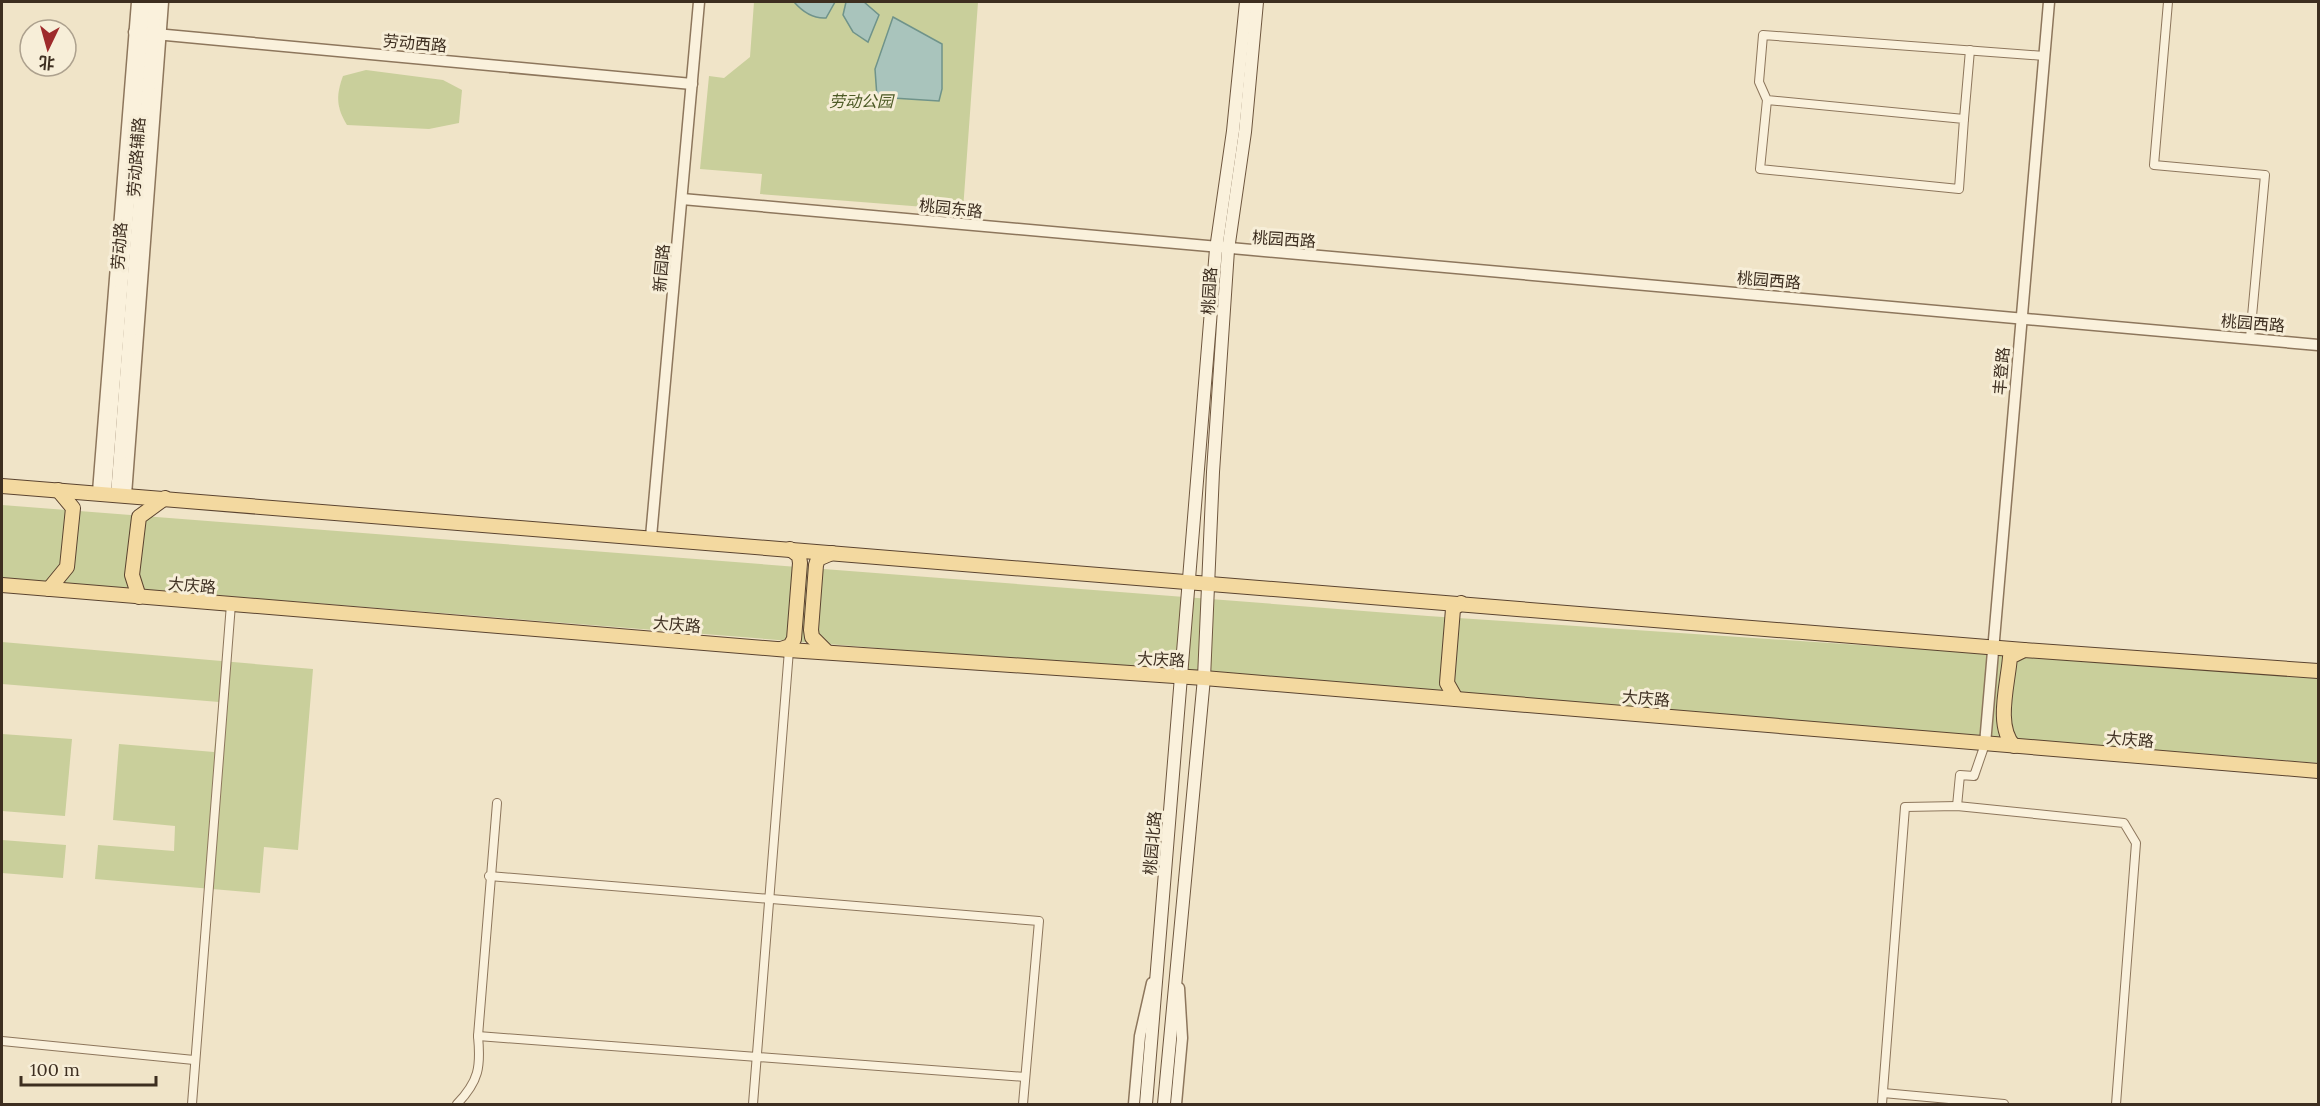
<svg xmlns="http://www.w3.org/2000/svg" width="2320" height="1106" viewBox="0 0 2320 1106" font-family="Lora,'Noto Sans SC',serif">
	<rect width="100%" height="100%" fill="#f0e4c8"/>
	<g fill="#c9cf9b">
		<polygon points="754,2 978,2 963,210 760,194 762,174 700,169 709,76 724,78 750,57"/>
		<path d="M366,70L443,80L462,90L459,123L429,129L347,125C336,107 336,95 343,76Z"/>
		<polygon points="2,505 1428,616 2318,676 2318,763 2,578"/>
		<polygon points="2,642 313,669 298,850 264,847 260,893 95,879 98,845 174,851 175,826 113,820 119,744 214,752 219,702 2,684"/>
		<polygon points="2,734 72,739 65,816 2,811"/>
		<polygon points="2,840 66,845 63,878 2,873"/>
	</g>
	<g fill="#a9c4bc" stroke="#6f938a" stroke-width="1.5">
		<path d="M794,2H835L826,18C813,19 802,11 794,2Z"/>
		<polygon points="846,2 864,2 879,15 868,42 853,32 843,15"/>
		<polygon points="893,17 942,44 942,89 939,101 877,97 875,69"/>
	</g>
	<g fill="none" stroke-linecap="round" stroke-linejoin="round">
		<g stroke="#8d765c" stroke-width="10">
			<g id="minor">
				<polyline points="2168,2 2154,165 2265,175 2250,338"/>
				<polyline points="1767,100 1964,119 1959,189 1760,169 1767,100 1759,82 1763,35 2044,56"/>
				<polyline points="1964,119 1970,50"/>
				<polyline points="1957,806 1960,775 1974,776 1985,744"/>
				<polyline points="489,876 1039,921 1023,1104"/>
				<polyline points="478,1036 1025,1077"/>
				<polyline points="2,1041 194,1060"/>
				<polyline points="1883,1093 2004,1104"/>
				<polyline points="192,1104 231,604"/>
				<path d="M457,1104C479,1081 481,1067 478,1036L497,803"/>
				<polyline points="753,1104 789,650"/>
				<polyline points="1882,1104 1905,807 1957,806 2124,823 2136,843 2116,1104"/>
			</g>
		</g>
		<g stroke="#8d765c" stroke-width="13">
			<g id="tertiary">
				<polyline points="134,32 692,84"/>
				<polyline points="682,199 2318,345"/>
				<polyline points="98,492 137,2"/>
				<polyline points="126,495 163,2"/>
				<polyline points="651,537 699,2"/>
				<polyline points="1985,744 2049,2"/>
				<polyline points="1134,1104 1140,1036 1152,983"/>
				<polyline points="1176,1104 1182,1038 1179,988"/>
			</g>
		</g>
		<g stroke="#6f573f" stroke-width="14">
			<g id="secondary">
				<polyline points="105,492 144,2"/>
				<polyline points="117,494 155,2"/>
				<polyline points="1146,1104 1216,249 1233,131 1246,2"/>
				<polyline points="1164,1104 1204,678 1213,472 1228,250 1245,132 1257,2"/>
			</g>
		</g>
		<g stroke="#5b4430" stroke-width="16">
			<g id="primary">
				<polyline points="2,486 2024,650 2318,671"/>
				<polyline points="2,585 789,650 1204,678 2318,771"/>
				<polyline points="49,589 67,567 73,508 58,490"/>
				<polyline points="139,597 132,575 139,517 165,498"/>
				<polyline points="781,649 790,646 794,639 800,563 799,556 790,549"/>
				<polyline points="827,652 812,637 811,630 816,565 818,559 832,553"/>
				<polyline points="1456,699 1447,683 1453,609 1461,603"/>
				<path d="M2014,746C1995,726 2008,684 2010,657L2024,650"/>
			</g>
		</g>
		<use href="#minor" stroke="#faf1dc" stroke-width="8"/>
		<use href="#tertiary" stroke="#faf1dc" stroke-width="10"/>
		<use href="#secondary" stroke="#faf1dc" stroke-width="12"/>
		<use href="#primary" stroke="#f3d9a0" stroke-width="14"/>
	</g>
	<g text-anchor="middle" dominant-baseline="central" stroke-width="6" stroke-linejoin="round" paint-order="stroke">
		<g font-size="16" fill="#3d2e20" stroke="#f7eed8">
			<text transform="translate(415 43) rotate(5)">劳动西路</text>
			<text transform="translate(136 157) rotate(-86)">劳动路辅路</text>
			<text transform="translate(951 208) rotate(6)">桃园东路</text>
			<text transform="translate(1284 239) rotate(4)">桃园西路</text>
			<text transform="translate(119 246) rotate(-86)">劳动路</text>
			<text transform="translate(661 268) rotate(-85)">新园路</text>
			<text transform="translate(1769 280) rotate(5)">桃园西路</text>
			<text transform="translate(1209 291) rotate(-87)">桃园路</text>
			<text transform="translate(2253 323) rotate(5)">桃园西路</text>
			<text transform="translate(2001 371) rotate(-85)">丰登路</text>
			<text transform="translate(192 585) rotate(5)">大庆路</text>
			<text transform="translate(677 624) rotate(5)">大庆路</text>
			<text transform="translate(1161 659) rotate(3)">大庆路</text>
			<text transform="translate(1646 698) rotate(5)">大庆路</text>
			<text transform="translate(2130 739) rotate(5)">大庆路</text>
			<text transform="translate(1152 843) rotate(-85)">桃园北路</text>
		</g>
		<g font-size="16" font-style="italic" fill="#4d5a26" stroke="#f7eed8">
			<text x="861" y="101">劳动公园</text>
		</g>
	</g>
	<rect width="2320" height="1106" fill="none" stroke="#3d2e20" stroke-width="6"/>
	<g transform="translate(48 48) rotate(185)"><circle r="28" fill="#f7eed8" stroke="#ada18e" stroke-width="1.5"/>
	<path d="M0-4.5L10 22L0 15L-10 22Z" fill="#9e2a2b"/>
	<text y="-9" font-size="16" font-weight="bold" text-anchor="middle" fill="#3d2e20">北</text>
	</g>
	<path d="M21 1076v9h135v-9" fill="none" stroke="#3d2e20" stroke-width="3"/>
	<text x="30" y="1076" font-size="18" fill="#3d2e20" stroke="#f7eed8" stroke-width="4.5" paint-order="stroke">100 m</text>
</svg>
